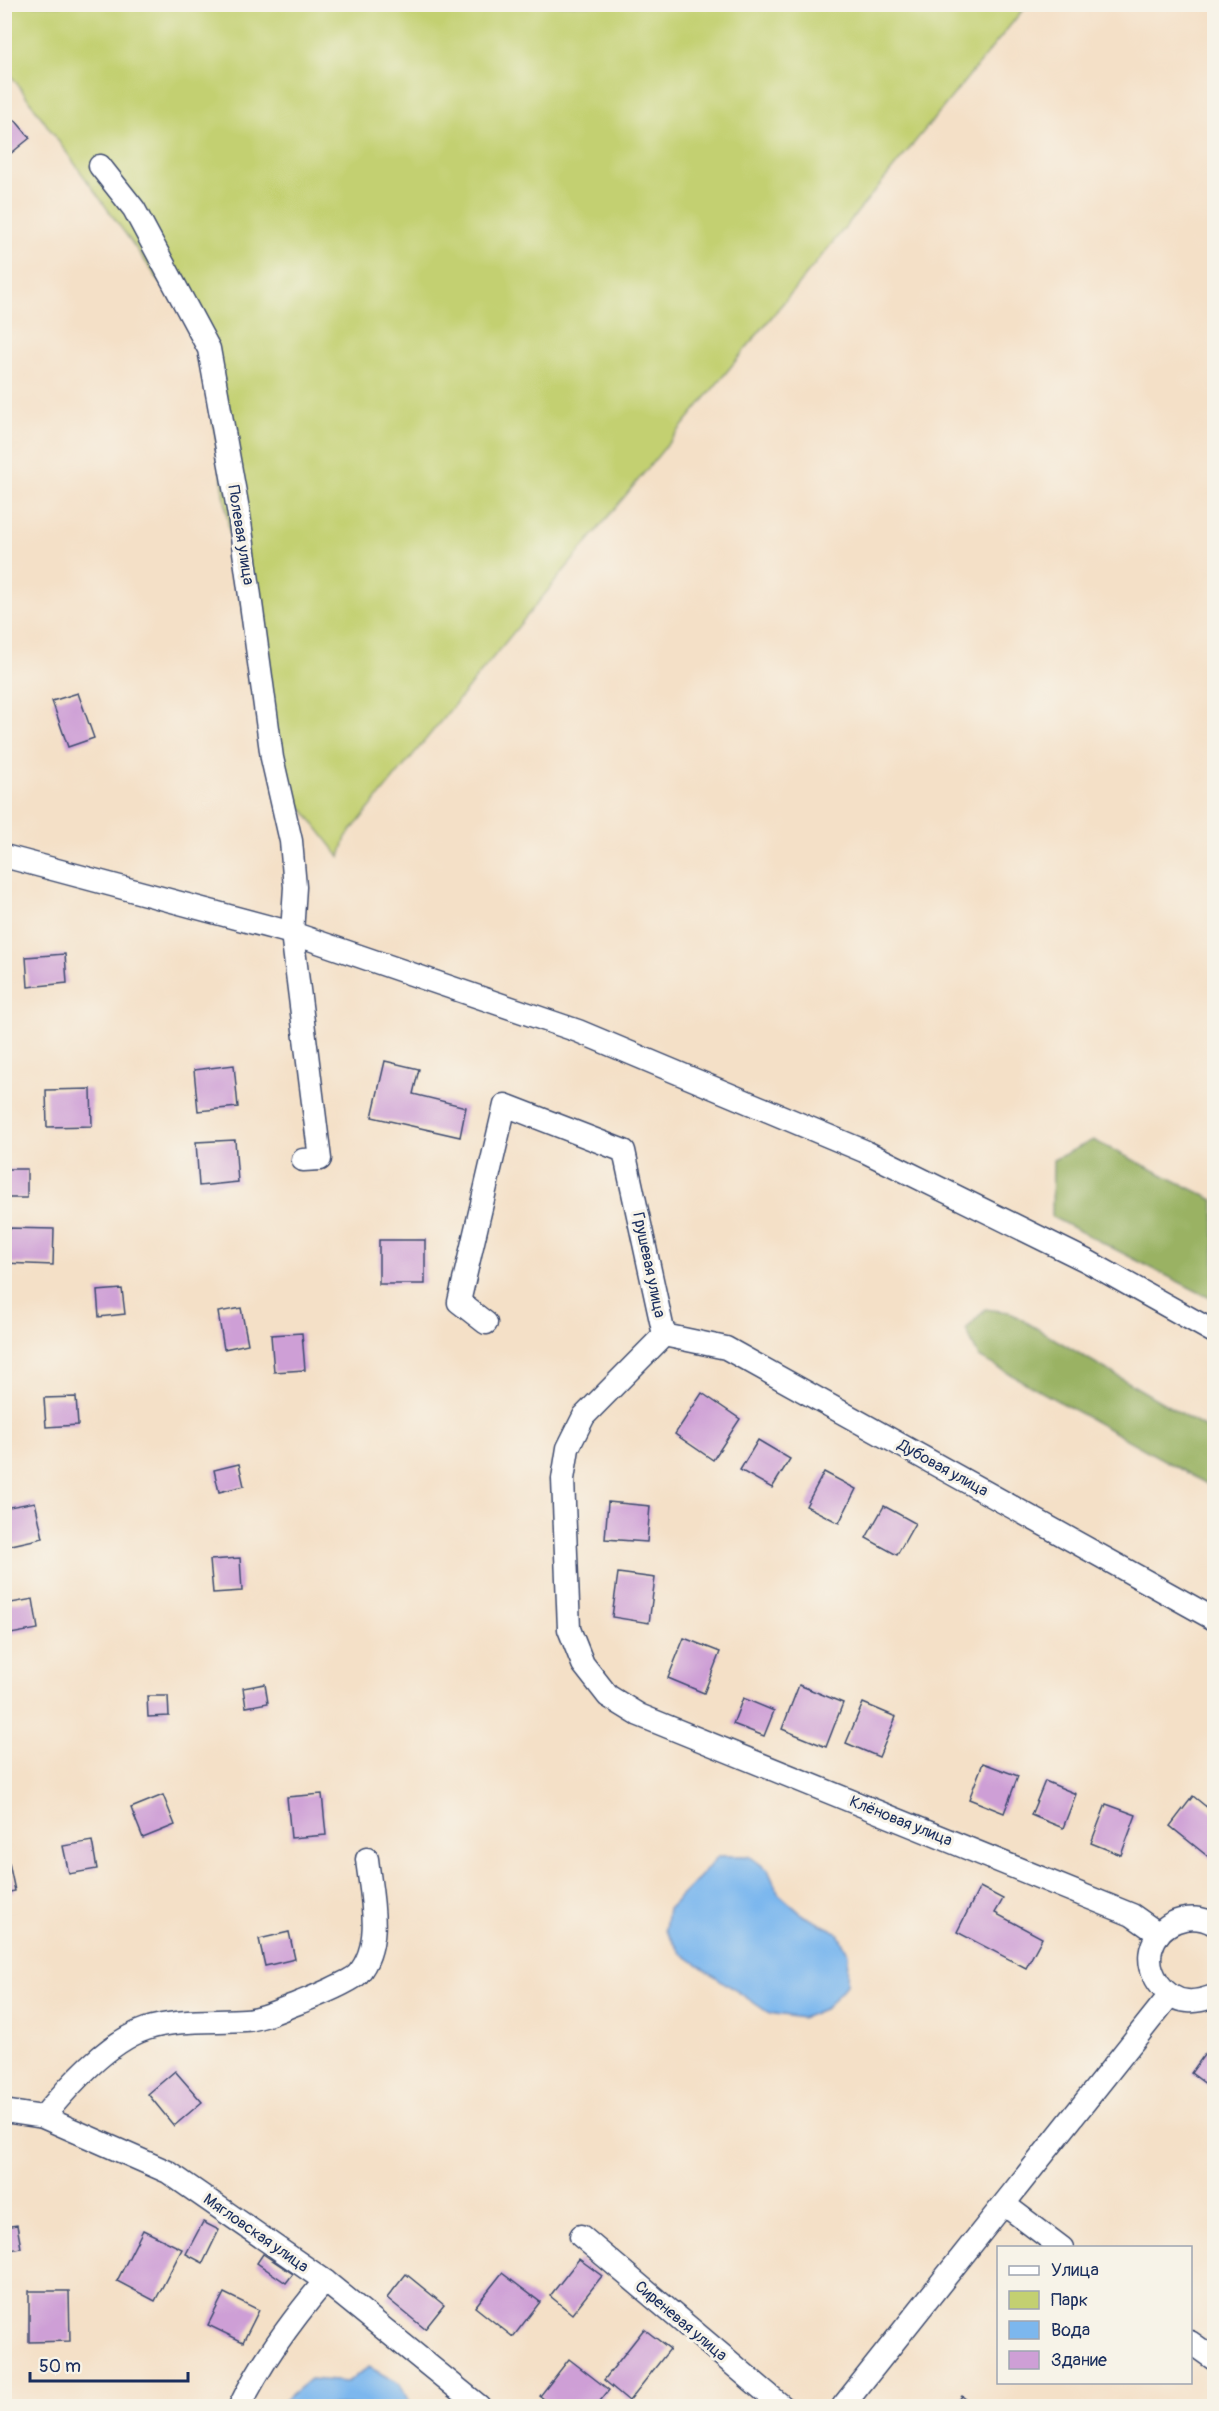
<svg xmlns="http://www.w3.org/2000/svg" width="1219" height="2411" viewBox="0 0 1219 2411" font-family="Pangolin,sans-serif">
	<rect width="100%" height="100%" fill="#f7f3e8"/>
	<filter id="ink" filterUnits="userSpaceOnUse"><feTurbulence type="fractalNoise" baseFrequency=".0167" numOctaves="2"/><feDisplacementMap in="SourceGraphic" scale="12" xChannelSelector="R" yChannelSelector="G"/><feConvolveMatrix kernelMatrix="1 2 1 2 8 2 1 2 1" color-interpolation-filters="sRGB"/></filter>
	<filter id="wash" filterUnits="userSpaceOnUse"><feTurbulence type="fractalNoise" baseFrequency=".008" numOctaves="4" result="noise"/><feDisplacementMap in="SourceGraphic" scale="24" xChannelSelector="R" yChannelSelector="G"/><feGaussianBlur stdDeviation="1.35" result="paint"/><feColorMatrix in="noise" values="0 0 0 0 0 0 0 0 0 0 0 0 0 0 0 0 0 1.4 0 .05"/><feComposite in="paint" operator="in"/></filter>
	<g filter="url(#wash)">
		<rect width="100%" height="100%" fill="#f4e0c7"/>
		<polygon fill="#c3d071" stroke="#6f8068" stroke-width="1.5" points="4,5 1027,5 346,837 340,857 287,789 235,570 202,340 5,67"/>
		<g fill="#9ab263" stroke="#5a7060" stroke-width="1.5">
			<polygon points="1093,1140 1214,1200 1214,1300 1052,1217 1053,1160"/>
			<polygon points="985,1309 1009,1312 1214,1433 1214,1488 979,1357 966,1330"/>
		</g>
		<g fill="#7cb7ee" stroke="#4c73a6" stroke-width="1.5">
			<polygon points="718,1856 749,1856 768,1870 779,1894 804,1916 837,1932 848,1953 847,1984 826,2008 802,2018 769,2013 681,1953 665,1930 668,1909 700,1877"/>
			<polygon points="369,2367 400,2384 411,2406 277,2406 310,2379 347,2382"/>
		</g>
		<g id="blocks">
			<g fill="#ce9fd6">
				<polygon points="15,120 30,138 4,159 4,129"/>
				<polygon points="78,693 94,738 68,747 52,701"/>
				<polygon points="65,954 67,983 28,987 26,957"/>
				<polygon points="385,1061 419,1069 413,1094 466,1107 460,1137 372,1117"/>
				<polygon points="234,1065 238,1107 198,1111 194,1070"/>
				<polygon points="91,1089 92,1126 47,1127 46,1090"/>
				<polygon points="235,1140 238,1182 199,1186 196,1142"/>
				<rect x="4" y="1169" width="23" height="29"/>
				<polygon points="6,1228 54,1229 53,1265 4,1263"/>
				<rect x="379" y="1240" width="46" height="44"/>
				<polygon points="122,1289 125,1314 99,1317 97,1291"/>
				<polygon points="241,1308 248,1344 224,1349 218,1312"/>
				<polygon points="302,1333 305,1370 274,1372 271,1335"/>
				<polygon points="702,1393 740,1419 713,1460 675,1434"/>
				<polygon points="76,1397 78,1425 46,1427 44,1398"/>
				<polygon points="758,1440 790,1459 772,1488 740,1470"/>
				<polygon points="239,1464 244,1486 219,1492 214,1470"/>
				<polygon points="824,1472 856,1489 839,1523 806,1506"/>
				<polygon points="35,1502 43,1538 7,1546 4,1508"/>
				<polygon points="608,1502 650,1506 647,1542 605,1539"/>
				<polygon points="884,1506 915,1523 897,1555 866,1538"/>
				<polygon points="240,1558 242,1591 213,1593 210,1560"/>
				<polygon points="618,1573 655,1578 649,1623 612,1617"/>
				<polygon points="33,1599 38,1629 11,1634 5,1604"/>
				<polygon points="684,1638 720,1652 704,1693 668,1678"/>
				<polygon points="265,1684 268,1703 246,1707 243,1688"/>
				<polygon points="799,1685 843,1703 826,1747 782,1729"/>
				<polygon points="147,1696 168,1696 169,1716 148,1717"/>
				<polygon points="743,1698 774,1711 764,1736 733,1724"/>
				<polygon points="863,1703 896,1717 879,1757 846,1743"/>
				<polygon points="983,1763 1018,1776 1004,1813 969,1799"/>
				<polygon points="1045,1781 1076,1794 1063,1828 1031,1815"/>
				<polygon points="322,1794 326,1835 291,1838 287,1797"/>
				<polygon points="163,1795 175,1825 143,1838 131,1808"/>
				<polygon points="1193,1796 1214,1813 1214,1855 1211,1859 1170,1826"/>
				<polygon points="1106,1804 1136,1815 1121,1855 1091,1843"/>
				<polygon points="92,1841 97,1869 69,1874 63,1846"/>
				<polygon points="9,1863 15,1891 4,1893 4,1864"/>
				<polygon points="980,1887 1003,1899 995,1913 1042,1938 1026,1968 957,1932"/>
				<polygon points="289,1932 295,1959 265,1966 259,1939"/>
				<polygon points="1214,2041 1214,2090 1191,2073"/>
				<polygon points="175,2071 202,2102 174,2126 148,2094"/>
				<polygon points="203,2222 219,2230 203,2263 186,2254"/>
				<polygon points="17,2225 21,2248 4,2251 4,2227"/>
				<polygon points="143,2230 182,2249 155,2301 117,2281"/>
				<polygon points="263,2254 293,2274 286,2283 257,2263"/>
				<polygon points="579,2259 602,2276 572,2314 550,2296"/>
				<polygon points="502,2273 540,2302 513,2337 475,2307"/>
				<polygon points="406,2274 444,2305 425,2329 387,2298"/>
				<polygon points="29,2291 69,2291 70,2341 29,2342"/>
				<polygon points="224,2293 259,2310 243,2342 208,2325"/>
				<polygon points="644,2329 670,2349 629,2401 604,2380"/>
				<polygon points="569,2359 609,2390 596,2406 553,2406 540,2396"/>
				<polygon points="962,2396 974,2406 954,2406"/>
			</g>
		</g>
	</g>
	<g filter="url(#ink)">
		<use href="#blocks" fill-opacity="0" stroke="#3c4a6e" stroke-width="1.5"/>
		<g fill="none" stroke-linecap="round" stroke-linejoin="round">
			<g stroke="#3c4a6e" stroke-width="25">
				<g id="minor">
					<polyline points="100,166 134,209 209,349 239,515 272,758 291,841 295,887 292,933 320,1159 303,1160"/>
					<polyline points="4,856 292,933 578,1031 864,1151 1087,1261 1214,1332"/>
					<polyline points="486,1323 459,1302 505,1105 624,1151 664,1335 584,1416 568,1448 563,1479 569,1629 583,1664 608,1696 639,1715 1132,1915 1159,1934"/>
					<polyline points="664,1335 726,1348 1214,1619"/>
					<path d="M1214,1924C1191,1911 1158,1921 1151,1950C1146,1972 1164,1999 1187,2001C1198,2002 1205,1999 1214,1996"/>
					<polyline points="4,2111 43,2117 168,2172 325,2281 479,2406"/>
					<path d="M43,2117C68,2087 107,2042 146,2029C177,2019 213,2022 245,2020C263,2019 284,2008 301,2002C311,1998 352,1981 358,1974C384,1944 371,1895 367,1859"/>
					<polyline points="1005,2205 1062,2248"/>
					<polyline points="581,2236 782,2406"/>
					<polyline points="1190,2342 1214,2359"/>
					<path d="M240,2406C262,2360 292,2320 325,2281"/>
					<polyline points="843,2406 1170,1995"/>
				</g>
			</g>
			<use href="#minor" stroke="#fff" stroke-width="22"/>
		</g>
	</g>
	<g text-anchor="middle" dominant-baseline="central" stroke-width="6" stroke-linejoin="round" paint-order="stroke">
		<g font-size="16" fill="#1b2f5e" stroke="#f7f3e8">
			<text transform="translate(241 535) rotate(81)">Полевая улица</text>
			<text transform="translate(649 1265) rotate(78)">Грушевая улица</text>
			<text transform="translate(943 1468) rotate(29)">Дубовая улица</text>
			<text transform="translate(901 1821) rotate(22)">Клёновая улица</text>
			<text transform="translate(256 2233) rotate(35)">Мягловская улица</text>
			<text transform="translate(681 2321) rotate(40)">Сиреневая улица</text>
		</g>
	</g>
	<rect width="1219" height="2411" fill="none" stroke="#f7f3e8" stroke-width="24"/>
	<rect x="997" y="2246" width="195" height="138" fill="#f7f3e8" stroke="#9fa5b1" stroke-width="1.5"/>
	<rect x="1009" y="2266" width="30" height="9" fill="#ffffff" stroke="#9fa5b1" stroke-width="1.5"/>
	<text x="1051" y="2276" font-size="18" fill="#1b2f5e">Улица</text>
	<rect x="1009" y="2291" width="30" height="18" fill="#c3d071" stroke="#9fa5b1" stroke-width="1.5"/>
	<text x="1051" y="2306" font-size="18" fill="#1b2f5e">Парк</text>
	<rect x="1009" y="2321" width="30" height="18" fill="#7cb7ee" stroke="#9fa5b1" stroke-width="1.5"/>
	<text x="1051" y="2336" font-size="18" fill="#1b2f5e">Вода</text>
	<rect x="1009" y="2351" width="30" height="18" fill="#ce9fd6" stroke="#9fa5b1" stroke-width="1.5"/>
	<text x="1051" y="2366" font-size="18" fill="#1b2f5e">Здание</text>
	<path d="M30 2372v9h158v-9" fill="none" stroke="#1b2f5e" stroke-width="3"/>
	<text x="39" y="2372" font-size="18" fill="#1b2f5e" stroke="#f7f3e8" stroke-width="4.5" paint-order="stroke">50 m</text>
</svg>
